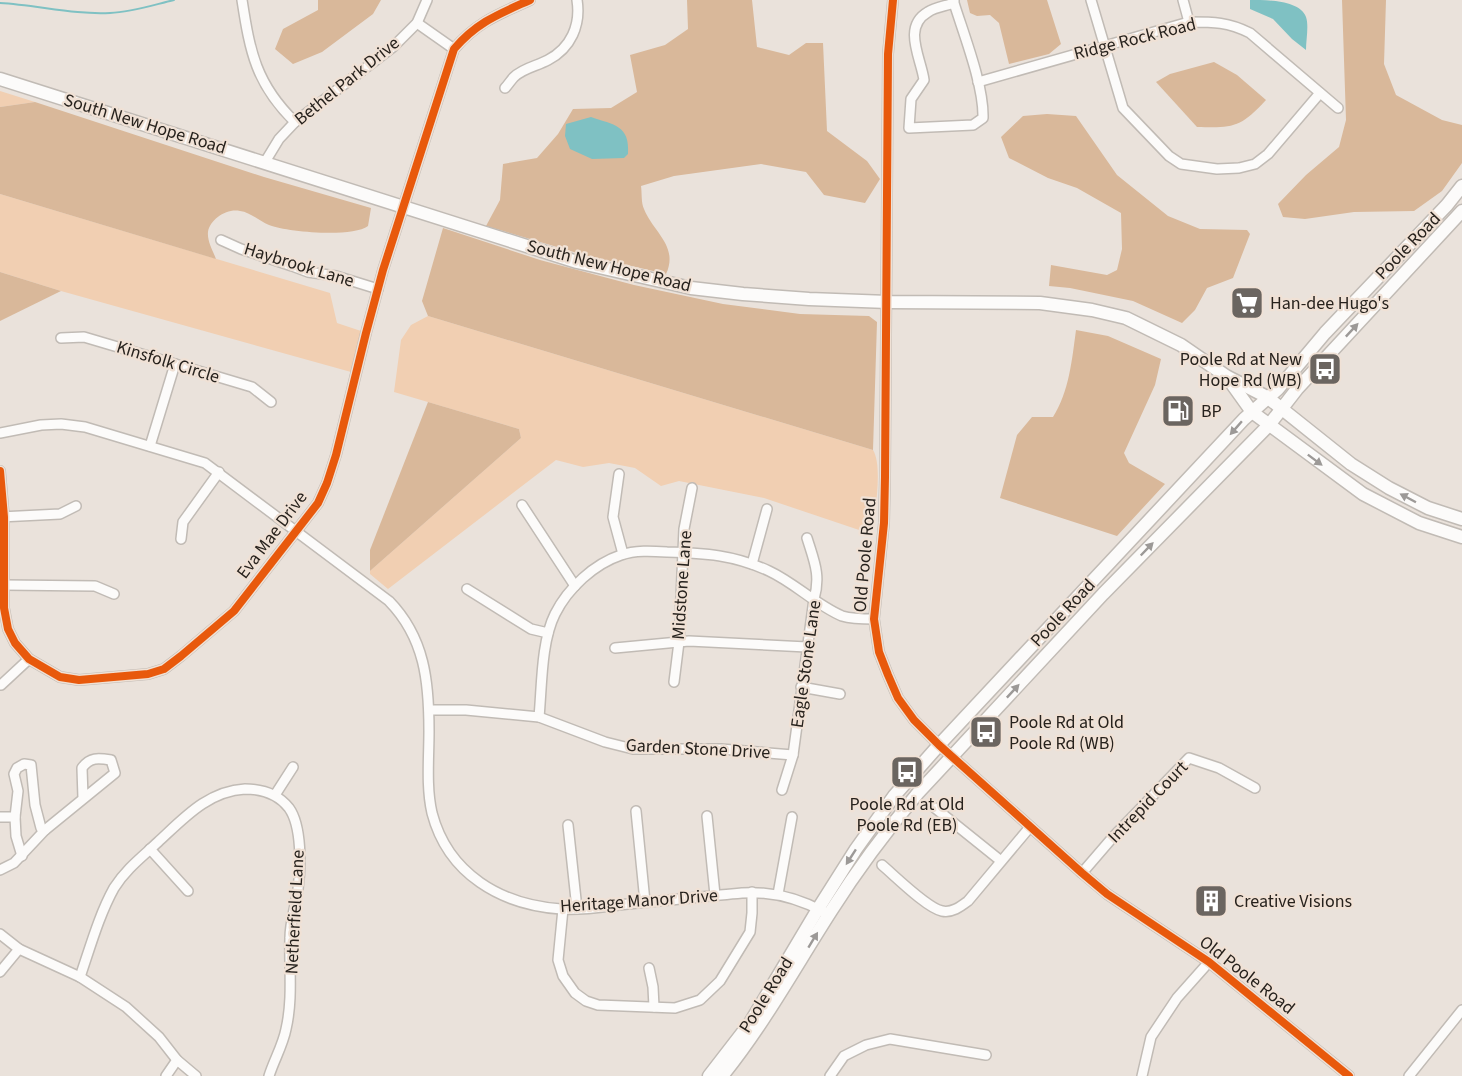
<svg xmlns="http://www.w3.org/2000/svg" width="1462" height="1076" viewBox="0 0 1462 1076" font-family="'Source Sans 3',sans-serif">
	<rect width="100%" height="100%" fill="#eae2db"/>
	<g fill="#f1cfb2">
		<polygon points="0,91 35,102 0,107"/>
		<polygon points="0,194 330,293 337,323 361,331 351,372 61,291 0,272"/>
		<path d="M428,316L873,450C883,466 875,515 871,534L764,498L679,481L661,486L635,468L609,463L583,467L556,460L388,589L370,574V571L521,438L519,429L394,392L401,340L411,325Z"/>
	</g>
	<g fill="#d9b89a">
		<polygon points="318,0 381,0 373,14 322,52 293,64 275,49 283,29 318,10"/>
		<path d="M687,0H752L757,47L789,55L806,43H823L827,131L867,161L880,179L865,203L824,195L806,172L761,164L674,176L641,186C642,192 641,203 644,209C653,232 679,246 666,274L584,255L486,226L500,200L503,164L537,158L558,134L573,109L611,108L637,92L630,55L665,45L688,29Z"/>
		<polygon points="967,0 1047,0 1061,44 1049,54 1009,64 999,23 990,15 977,16 970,13"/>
		<polygon points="1342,0 1386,0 1384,64 1396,95 1442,120 1462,125 1462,163 1442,191 1414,211 1354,212 1305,219 1283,217 1278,204 1306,175 1339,147 1346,120"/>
		<path d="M1214,62L1237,75L1266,100C1240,128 1233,128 1197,127L1156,82L1170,74Z"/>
		<path d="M35,102L264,177L371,208L368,226C352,238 287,232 269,225C259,221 250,212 240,211C227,208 210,219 208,232C207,241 213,251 216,259L0,194V107Z"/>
		<polygon points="1047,114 1076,116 1117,175 1168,216 1200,229 1247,230 1250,234 1233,278 1207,288 1195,310 1182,323 1133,301 1070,288 1049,286 1051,265 1107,275 1117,270 1122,249 1121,213 1077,188 1048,178 1009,158 1001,137 1023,116"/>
		<polygon points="443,228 540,260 634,285 723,304 800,314 869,316 877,322 873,450 428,316 422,301"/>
		<polygon points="0,272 61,291 0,321"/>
		<path d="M1076,330L1108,336L1161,359L1155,385L1124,453L1129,463L1165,484L1117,536L1000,498L1017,435L1032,417H1053C1069,392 1072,360 1076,330Z"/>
		<polygon points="428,402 519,429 521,438 370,571 370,550"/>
	</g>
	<g fill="#7fc1c3">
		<path d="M1250,0C1266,0 1300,0 1306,17C1309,26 1306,40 1306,50L1292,39L1273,19L1250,9Z"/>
		<path d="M591,117C614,125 630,125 628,154L624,158L592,159L570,149L565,136L566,124Z"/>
	</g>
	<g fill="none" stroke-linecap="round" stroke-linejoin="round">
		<path stroke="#7fc1c3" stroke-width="2" d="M0,3C37,5 74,15 110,13C132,12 153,5 174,0"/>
		<g stroke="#c1bbb5" stroke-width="12">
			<g id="minor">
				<path d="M242,0C250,52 256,84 295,122"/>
				<polyline points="893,0 888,54 885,477 884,523 874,619 879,652 888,675 898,698 914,720 939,745 1082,873 1107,894 1209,962 1349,1076"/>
				<path d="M954,0V3C964,35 984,86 983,118L973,125L909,128L911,99L924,80C921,58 902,27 928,12C935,7 946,6 954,3"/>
				<polyline points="1091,0 1123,108 1169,156 1181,164 1217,169 1239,168 1255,164 1268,154 1320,93"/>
				<polyline points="1183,0 1189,22"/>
				<polyline points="417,23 454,49"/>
				<path d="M978,82L1189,22C1214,22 1228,22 1250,33L1338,108"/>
				<path d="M505,88C508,85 511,80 514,77C523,68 537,66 548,60C571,48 581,25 577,0"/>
				<polyline points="265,162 279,139 295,122 393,47 417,23 427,0"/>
				<polyline points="221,240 241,249 292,266 308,272 336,276 378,289"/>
				<polyline points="61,338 84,337 175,364 252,387 271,402"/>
				<path d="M0,433L41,425L61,424L85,427L205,463L389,601C425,638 429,682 429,731C429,758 426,787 432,813C448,874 501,905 561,909C586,911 613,905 638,903C673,900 707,896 742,893C772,891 798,898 824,912"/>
				<polyline points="150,446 175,364"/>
				<path d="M0,471L4,517V608L8,629L15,643L29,659L60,677L79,680L148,674L164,669L181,656L234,611L318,503L327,483L336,455L366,333L383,270L454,49C477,22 499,14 530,0"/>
				<polyline points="619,474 613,517 623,554"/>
				<polyline points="522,505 575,586"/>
				<polyline points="0,517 60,514 76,506"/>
				<polyline points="181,539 183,522 219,472"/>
				<polyline points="752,564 767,509"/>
				<polyline points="4,585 95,586 114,594"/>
				<polyline points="467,589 531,629 548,633"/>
				<polyline points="615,648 689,641 807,647"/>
				<polyline points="674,682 679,642 684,529 692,488"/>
				<polyline points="1,685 29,659"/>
				<polyline points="801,687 840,694"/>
				<polyline points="429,710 466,710 539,717 605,742 633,749 721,749 793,755"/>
				<path d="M539,717C542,686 541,642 555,614C568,588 594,564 621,555C635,550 652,551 667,552C705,553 734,555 769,571C795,583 816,605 842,616C852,619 864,619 874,619"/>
				<path d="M782,790L793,755L814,599C821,575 814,561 807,538"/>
				<polyline points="275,795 293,767"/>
				<polyline points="935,808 1001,861"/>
				<polyline points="636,811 645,902"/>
				<polyline points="707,816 715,895"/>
				<polyline points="0,817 15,817"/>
				<polyline points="568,825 577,909"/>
				<polyline points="150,849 188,891"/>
				<polyline points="22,856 16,836 15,817 18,791 14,774 17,768 24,764 31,765 35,805 41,828 45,830"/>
				<path d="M882,865C895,876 927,908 942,911C952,913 960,907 968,901L1030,827"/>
				<path d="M0,870L14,863L45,830L115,773L111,760C98,758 90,757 82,768L83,798"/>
				<polyline points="1082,873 1113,837 1189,758 1219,768 1255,788"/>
				<polyline points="778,894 792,817"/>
				<polyline points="563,909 558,960 563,976 575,993 586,1001 598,1005 675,1008 700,1000 720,981 750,932 752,913 752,892"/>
				<polyline points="0,934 19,949 80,977 126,1007 159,1037 177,1060 196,1076"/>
				<polyline points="649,968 653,987 654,1007"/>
				<polyline points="0,972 19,949"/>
				<path d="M80,977C90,948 99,915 114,888C126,869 142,857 158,842C184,818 208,791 245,789C263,789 278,794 289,808C302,826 301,867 298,889C296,905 290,921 290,938C289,968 293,999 286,1029C283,1045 274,1060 269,1076"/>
				<polyline points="166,1076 177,1060"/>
				<polyline points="830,1076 844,1056 866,1045 890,1039 986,1055"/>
				<polyline points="1142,1076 1151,1037 1177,998 1209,962"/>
				<polyline points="1409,1076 1462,1010"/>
			</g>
		</g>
		<g stroke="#c1bbb5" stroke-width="15">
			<g id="major">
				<polyline points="0,79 577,262 691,288 743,294 809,299 888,302 1040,303 1092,310 1126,318 1181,345 1226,376 1267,397 1351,464 1389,488 1428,508 1462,519"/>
				<polyline points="1227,377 1252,412 1363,494 1419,523 1462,537"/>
				<polyline points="709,1076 750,1023 818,909 856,849 894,796 939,745 1244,419 1278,389 1325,333 1447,205 1462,186"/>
				<path d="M722,1076C764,1024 795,967 831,911C857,870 887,830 918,793L1103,594L1269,425L1297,389L1462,211"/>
			</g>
		</g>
		<use href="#minor" stroke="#fcfbfa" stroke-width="9"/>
		<use href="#major" stroke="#fcfbfa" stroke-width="12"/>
		<g stroke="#f0e1d5" stroke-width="11">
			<g id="cycleway">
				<polyline points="893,0 888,54 885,477 884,523 874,619 879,652 888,675 898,698 914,720 939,745 1082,873 1107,894 1209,962 1349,1076"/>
				<path d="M0,471L4,517V608L8,629L15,643L29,659L60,677L79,680L148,674L164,669L181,656L234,611L318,503L327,483L336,455L366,333L383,270L454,49C477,22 499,14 530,0"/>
			</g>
		</g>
		<use href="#cycleway" stroke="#e8590c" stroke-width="8"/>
	</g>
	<defs><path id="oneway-solid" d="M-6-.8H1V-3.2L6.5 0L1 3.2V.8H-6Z" transform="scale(1.5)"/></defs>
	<g fill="#9c9997">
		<use href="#oneway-solid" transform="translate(1352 330) rotate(-47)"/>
		<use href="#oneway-solid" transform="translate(1236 428) rotate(131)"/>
		<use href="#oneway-solid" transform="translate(1315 460) rotate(37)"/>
		<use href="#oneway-solid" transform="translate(1408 498) rotate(-152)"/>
		<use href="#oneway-solid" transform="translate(1147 549) rotate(-46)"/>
		<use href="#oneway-solid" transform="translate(1013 691) rotate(-47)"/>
		<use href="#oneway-solid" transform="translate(851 857) rotate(123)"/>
		<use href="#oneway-solid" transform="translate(813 940) rotate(-59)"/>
	</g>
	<defs>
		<g id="supermarket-square" transform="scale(1.725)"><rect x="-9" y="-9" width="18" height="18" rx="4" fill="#6b6560" stroke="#f0e1d5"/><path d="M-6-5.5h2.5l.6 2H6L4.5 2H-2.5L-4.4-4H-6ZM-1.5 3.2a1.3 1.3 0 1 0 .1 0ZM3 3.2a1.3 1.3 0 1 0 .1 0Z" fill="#fff"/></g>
		<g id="bus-square" transform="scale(1.725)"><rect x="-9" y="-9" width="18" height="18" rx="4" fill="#6b6560" stroke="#f0e1d5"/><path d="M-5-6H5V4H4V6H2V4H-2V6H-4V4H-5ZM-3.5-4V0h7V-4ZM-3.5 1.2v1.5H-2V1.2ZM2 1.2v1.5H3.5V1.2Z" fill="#fff"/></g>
		<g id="fuel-square" transform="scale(1.725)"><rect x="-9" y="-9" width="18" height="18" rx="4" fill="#6b6560" stroke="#f0e1d5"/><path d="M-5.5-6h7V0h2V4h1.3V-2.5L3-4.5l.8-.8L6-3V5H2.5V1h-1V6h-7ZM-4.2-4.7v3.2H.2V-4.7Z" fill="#fff"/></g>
		<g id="building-square" transform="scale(1.725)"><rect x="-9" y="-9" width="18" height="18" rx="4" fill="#6b6560" stroke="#f0e1d5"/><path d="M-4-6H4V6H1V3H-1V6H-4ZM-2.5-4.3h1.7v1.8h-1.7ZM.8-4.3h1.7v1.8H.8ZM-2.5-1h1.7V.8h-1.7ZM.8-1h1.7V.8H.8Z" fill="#fff"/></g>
	</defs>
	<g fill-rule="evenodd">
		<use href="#supermarket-square" x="1247" y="303"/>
		<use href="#bus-square" x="1325" y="369"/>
		<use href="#fuel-square" x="1178" y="411"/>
		<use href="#bus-square" x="986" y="732"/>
		<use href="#bus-square" x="907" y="772"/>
		<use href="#building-square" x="1211" y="901"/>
	</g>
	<g text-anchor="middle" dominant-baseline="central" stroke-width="4.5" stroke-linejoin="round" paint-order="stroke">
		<g font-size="18" fill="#27221d" stroke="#f0e1d5">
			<text transform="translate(1135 39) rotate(-14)">Ridge Rock Road</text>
			<text transform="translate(347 81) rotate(-39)">Bethel Park Drive</text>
			<text transform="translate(145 124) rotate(17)">South New Hope Road</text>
			<text transform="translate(1408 246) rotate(-46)">Poole Road</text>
			<text transform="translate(299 265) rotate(17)">Haybrook Lane</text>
			<text transform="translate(609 266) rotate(14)">South New Hope Road</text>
			<text transform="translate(168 362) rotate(17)">Kinsfolk Circle</text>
			<text transform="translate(272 535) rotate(-53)">Eva Mae Drive</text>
			<text transform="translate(865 555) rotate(-85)">Old Poole Road</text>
			<text transform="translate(682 585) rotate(-86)">Midstone Lane</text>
			<text transform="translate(1063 613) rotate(-47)">Poole Road</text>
			<text transform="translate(806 664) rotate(-82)">Eagle Stone Lane</text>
			<text transform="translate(698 749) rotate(3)">Garden Stone Drive</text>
			<text transform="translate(1148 802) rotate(-46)">Intrepid Court</text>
			<text transform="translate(639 901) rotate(-4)">Heritage Manor Drive</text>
			<text transform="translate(295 912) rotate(-87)">Netherfield Lane</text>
			<text transform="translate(1247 975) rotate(38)">Old Poole Road</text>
			<text transform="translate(766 995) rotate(-58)">Poole Road</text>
		</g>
		<g font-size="18" fill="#27221d" stroke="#f0e1d5" text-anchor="start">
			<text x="1270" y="303">Han-dee Hugo's</text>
			<text x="1302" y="359" text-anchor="end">Poole Rd at New<tspan x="1302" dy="21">Hope Rd (WB)</tspan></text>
			<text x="1201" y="411">BP</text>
			<text x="1009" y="722">Poole Rd at Old<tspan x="1009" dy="21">Poole Rd (WB)</tspan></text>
			<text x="907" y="804" text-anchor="middle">Poole Rd at Old<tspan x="907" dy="21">Poole Rd (EB)</tspan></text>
			<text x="1234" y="901">Creative Visions</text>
		</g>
	</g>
</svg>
